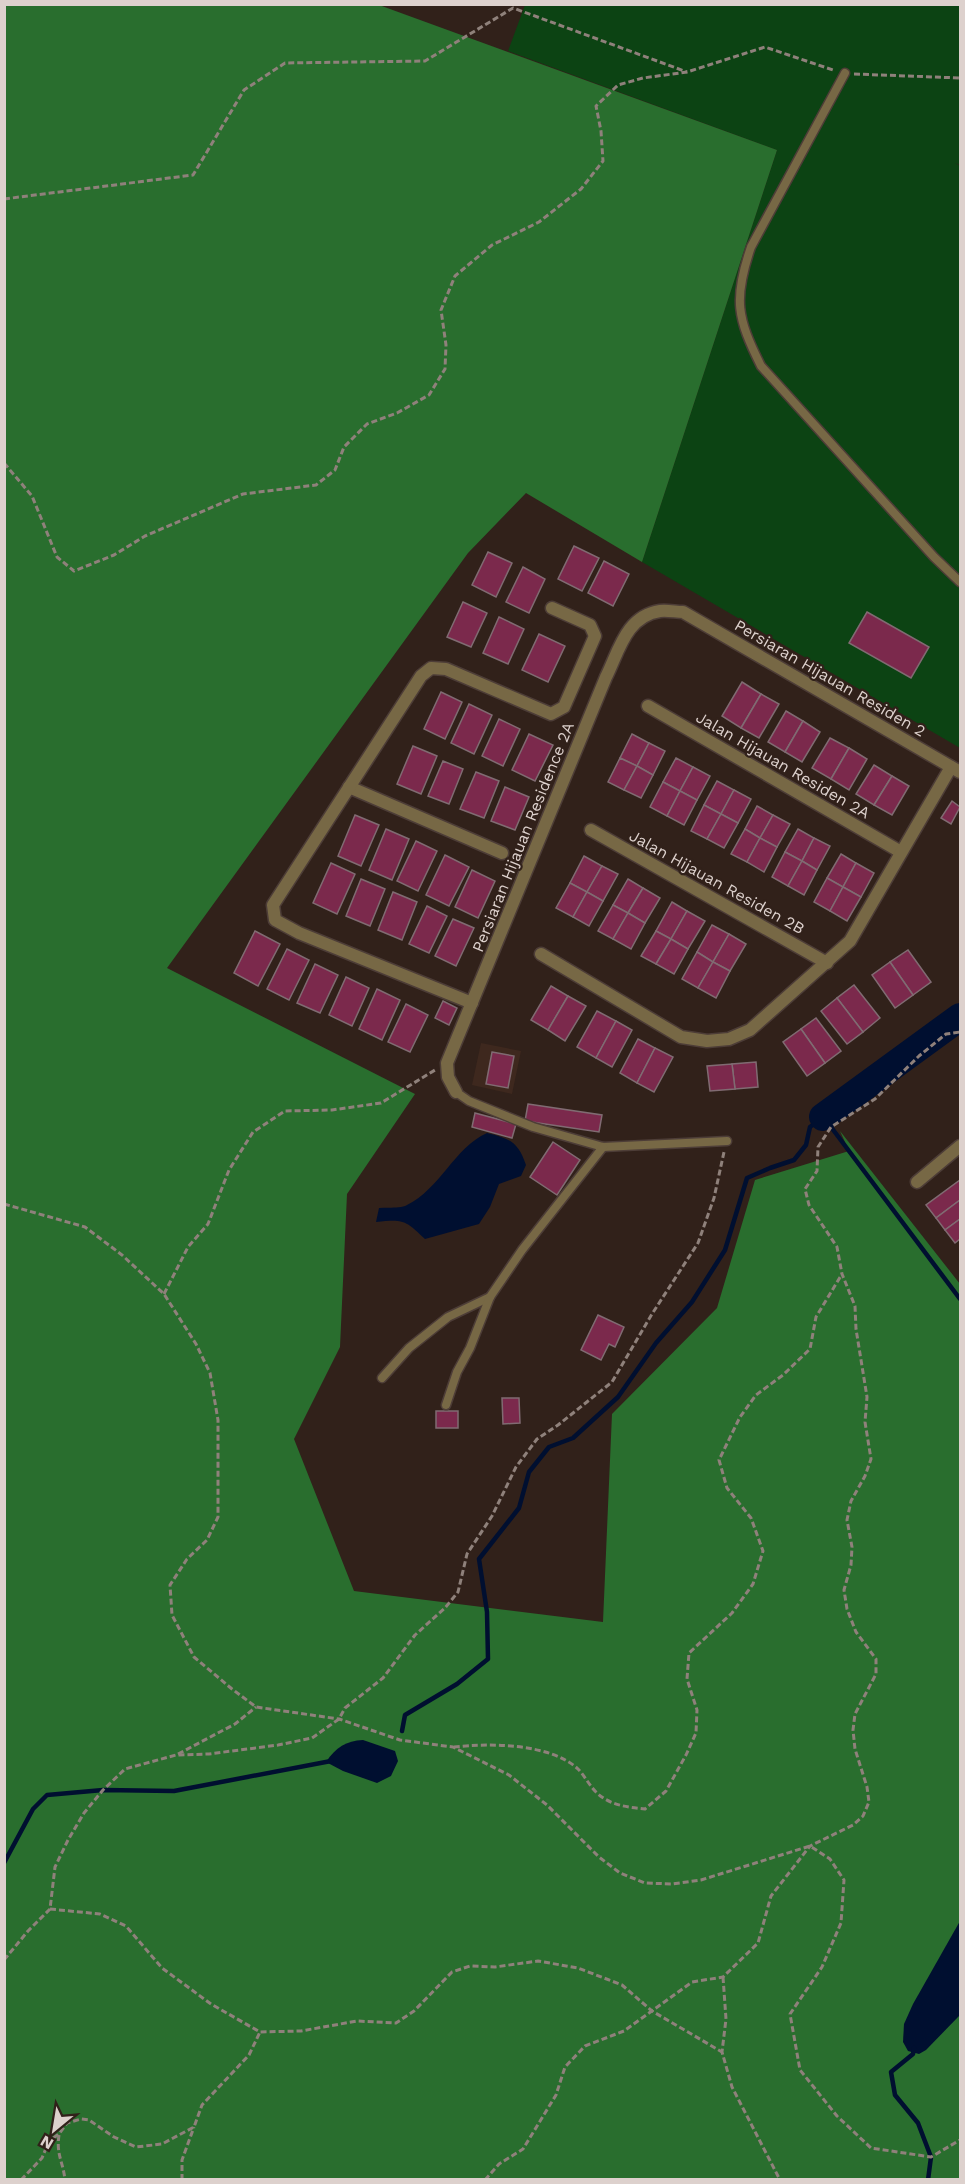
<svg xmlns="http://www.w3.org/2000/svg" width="965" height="2184" viewBox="0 0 965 2184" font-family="'Work Sans',sans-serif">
	<rect width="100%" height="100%" fill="#31211a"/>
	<polygon fill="#3e281e" points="481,1043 521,1051 512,1094 472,1085"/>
	<polygon fill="#0c4313" points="864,4 960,5 960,165 955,163 960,166 960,748 642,562 777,150 508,51 525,5"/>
	<polygon fill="#296e2e" points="5,5 379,5 777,150 642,562 526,493 468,553 167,968 415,1094 347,1194 340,1347 294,1439 354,1591 603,1622 612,1414 717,1308 755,1180 849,1151 840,1131 960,1284 960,2179 5,2180"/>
	<g fill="#000f30">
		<path d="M487,1133C511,1139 518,1142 526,1165L521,1176L499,1184L490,1207L479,1224L425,1239C405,1220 404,1219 376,1222L379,1208C388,1207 400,1209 407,1205C440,1189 454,1148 487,1133Z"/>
		<path d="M363,1740L395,1751L398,1761L391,1776L377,1783L343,1771L326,1762C336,1747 346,1741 363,1740Z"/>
		<polygon points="960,1921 960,2015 926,2050 919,2054 908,2051 903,2042 904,2024 913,2004"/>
	</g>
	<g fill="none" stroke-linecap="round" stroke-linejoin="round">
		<g stroke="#000f30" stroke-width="4.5">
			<polyline points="402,1731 405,1715 457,1684 488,1659 487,1612 479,1559 519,1508 529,1472 549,1447 573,1438 618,1397 656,1343 692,1302 725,1250 747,1178 770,1168 794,1160 806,1145 810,1127 823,1117 831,1127 960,1299"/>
			<polyline points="4,1863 33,1809 47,1795 103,1790 174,1791 331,1761"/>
			<polyline points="914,2048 913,2054 891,2072 895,2095 918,2123 931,2157 928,2180"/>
		</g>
		<polyline stroke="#000f30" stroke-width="28" points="823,1117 960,1017"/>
	</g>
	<g fill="#7b294c" stroke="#806b72" stroke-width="1.5">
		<polygon points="574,546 599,558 582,591 558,579"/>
		<polygon points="488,552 512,563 496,597 472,585"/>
		<polygon points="604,561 629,574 613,606 588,593"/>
		<polygon points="523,567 545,579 529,613 506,602"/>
		<polygon points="463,602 487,613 471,647 447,637"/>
		<polygon points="867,612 929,647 911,678 849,643"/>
		<polygon points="499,617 524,629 508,664 483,653"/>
		<polygon points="539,634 565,646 548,682 522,670"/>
		<polygon points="742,682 761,694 741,728 722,716"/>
		<polygon points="441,692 462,702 445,739 424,729"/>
		<polygon points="761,694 779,704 759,738 741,728"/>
		<polygon points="469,704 492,715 474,754 451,743"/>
		<polygon points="786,711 803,721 785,752 768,742"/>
		<polygon points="499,719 520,729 503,766 482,756"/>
		<polygon points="803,721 820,732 802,762 785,752"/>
		<polygon points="529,734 553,745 535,781 512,770"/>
		<polygon points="632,734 649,743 637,766 620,758"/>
		<polygon points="830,738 849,748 831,779 812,768"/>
		<polygon points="649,743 665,751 653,775 637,766"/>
		<polygon points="413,746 437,756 421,794 397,784"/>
		<polygon points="849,748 867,759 849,790 831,779"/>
		<polygon points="620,758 637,766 624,790 608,782"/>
		<polygon points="676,758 693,767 680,791 663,782"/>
		<polygon points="443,761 463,769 449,804 428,796"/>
		<polygon points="874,765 892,776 874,805 856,794"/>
		<polygon points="637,766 653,775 641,798 624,790"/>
		<polygon points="693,767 710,776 697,800 680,791"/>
		<polygon points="476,772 499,781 484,818 460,809"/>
		<polygon points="892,776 909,786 892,815 874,805"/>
		<polygon points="717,781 734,790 721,814 704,805"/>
		<polygon points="663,782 680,791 667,816 650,807"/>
		<polygon points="505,787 529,797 515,830 491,821"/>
		<polygon points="734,790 751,799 738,823 721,814"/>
		<polygon points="680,791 697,800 684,825 667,816"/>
		<polygon points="952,801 960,807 951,824 941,818"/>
		<polygon points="704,805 721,814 707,839 691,831"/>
		<polygon points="757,806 773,815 760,838 745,829"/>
		<polygon points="721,814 738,823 724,848 707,839"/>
		<polygon points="355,815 379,825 361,866 338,856"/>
		<polygon points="773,815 790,824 777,847 760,838"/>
		<polygon points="386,829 409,839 392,880 369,870"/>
		<polygon points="745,829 760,838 747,862 731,854"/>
		<polygon points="798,829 814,838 802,861 785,852"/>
		<polygon points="760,838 777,847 764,872 747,862"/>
		<polygon points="814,838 830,846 817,870 802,861"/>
		<polygon points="416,841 437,851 418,891 397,881"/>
		<polygon points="785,852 802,861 788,886 772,877"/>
		<polygon points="841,854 856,863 843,887 827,878"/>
		<polygon points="445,855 469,867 449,906 426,895"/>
		<polygon points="584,856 602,866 587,892 570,883"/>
		<polygon points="802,861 817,870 804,895 788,886"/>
		<polygon points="331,863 355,874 337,914 313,903"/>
		<polygon points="856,863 874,873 861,897 843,887"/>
		<polygon points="602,866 618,874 603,901 587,892"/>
		<polygon points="472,870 495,881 478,918 455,907"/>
		<polygon points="827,878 843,887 830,911 814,902"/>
		<polygon points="361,879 385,889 370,926 346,916"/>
		<polygon points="628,879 643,888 628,913 613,905"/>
		<polygon points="570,883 587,892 573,917 556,908"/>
		<polygon points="843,887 861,897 847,921 830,911"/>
		<polygon points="643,888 660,898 645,923 628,913"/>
		<polygon points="393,892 417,902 402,940 378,930"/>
		<polygon points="587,892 603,901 589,926 573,917"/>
		<polygon points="672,902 687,911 671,939 656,931"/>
		<polygon points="613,905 628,913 613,939 598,931"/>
		<polygon points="427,906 447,916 429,953 409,944"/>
		<polygon points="687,911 705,921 688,949 671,939"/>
		<polygon points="628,913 645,923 631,949 613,939"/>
		<polygon points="453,919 474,928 456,966 435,956"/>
		<polygon points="712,925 729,934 713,962 697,952"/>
		<polygon points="255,931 280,944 258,986 234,973"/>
		<polygon points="656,931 671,939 656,964 641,956"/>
		<polygon points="729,934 746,944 730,971 713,962"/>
		<polygon points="671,939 688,949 674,974 656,964"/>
		<polygon points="287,949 309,960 289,1000 267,989"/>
		<polygon points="908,950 931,982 913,995 890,962"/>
		<polygon points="697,952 713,962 698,988 682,979"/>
		<polygon points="713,962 730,971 716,998 698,988"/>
		<polygon points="890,962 913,995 895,1008 872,975"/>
		<polygon points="315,964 338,975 320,1013 297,1003"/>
		<polygon points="346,977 369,988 352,1026 329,1015"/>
		<polygon points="854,985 880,1018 863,1032 837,998"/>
		<polygon points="551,986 568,996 548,1030 531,1020"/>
		<polygon points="377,989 400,1000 382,1040 359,1029"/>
		<polygon points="568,996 586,1006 565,1041 548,1030"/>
		<polygon points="837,998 863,1032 847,1044 821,1011"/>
		<polygon points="443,1001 457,1008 449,1025 435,1018"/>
		<polygon points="406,1004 428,1015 410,1052 388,1042"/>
		<polygon points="597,1011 616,1021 596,1058 577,1047"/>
		<polygon points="816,1018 841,1051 825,1063 801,1029"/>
		<polygon points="616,1021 632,1030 612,1067 596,1058"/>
		<polygon points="801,1029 825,1063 807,1076 783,1042"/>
		<polygon points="638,1039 655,1048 637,1083 620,1073"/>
		<polygon points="655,1048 673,1057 654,1092 637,1083"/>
		<polygon points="492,1052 514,1056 508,1088 486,1084"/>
		<polygon points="756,1062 758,1087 735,1089 732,1064"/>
		<polygon points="732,1064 735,1089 710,1091 707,1066"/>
		<polygon points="528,1104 602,1115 599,1132 525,1121"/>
		<polygon points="475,1113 516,1124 512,1138 472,1127"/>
		<polygon points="553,1142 580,1160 557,1195 530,1177"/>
		<polygon points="960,1180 960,1200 936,1218 926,1205"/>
		<polygon points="960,1200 960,1219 945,1230 936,1218"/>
		<polygon points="960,1219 960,1239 955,1243 945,1230"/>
		<polygon points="598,1315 624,1327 615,1347 609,1344 601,1360 581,1350"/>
		<polygon points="502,1398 519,1398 520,1423 503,1424"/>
		<rect x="436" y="1411" width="22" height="17"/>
	</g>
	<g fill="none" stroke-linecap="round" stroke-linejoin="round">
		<g stroke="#4d3d37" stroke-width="11">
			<g id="service">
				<path d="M845,73L751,247C733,299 737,318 761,366L934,557L960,582"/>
				<polyline points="456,1092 469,1101 533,1127 603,1147 727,1141"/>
				<polyline points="382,1378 409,1348 448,1317 490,1297"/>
				<polyline points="446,1405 457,1372 470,1348 490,1297 522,1250 603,1147"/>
			</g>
		</g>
		<g stroke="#4d3d37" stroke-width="15">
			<g id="minor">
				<polyline points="648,706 901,852"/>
				<polyline points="349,787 502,853"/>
				<polyline points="591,830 827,963"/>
				<polyline points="541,954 681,1037 707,1041 729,1039 750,1030 850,941 951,767"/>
				<polyline points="472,1003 299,933 275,920 273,905 421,676 431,668 446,669 551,714 564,707 595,636 590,625 552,608"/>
				<path d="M456,1092L448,1077L447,1063L606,677C619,651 626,616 660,611C667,610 676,612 683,612L960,772"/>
				<polyline points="917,1182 960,1146"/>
			</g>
		</g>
		<g stroke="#8f817b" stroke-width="3" stroke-dasharray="6 3" stroke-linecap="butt">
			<polyline points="854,74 960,78"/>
			<polyline points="4,199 193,175 244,90 285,63 425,61 513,8 687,72"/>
			<polyline points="4,463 32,496 57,557 74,571 114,555 145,536 243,494 316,485 335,470 344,447 367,424 397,413 429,395 445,369 446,345 441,310 455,276 492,245 539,222 581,189 603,161 601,131 596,106 618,85 643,78 687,72 765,47 833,70"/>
			<polyline points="4,1204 85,1227 122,1255 164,1294 196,1344 210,1373 218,1420 218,1517 207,1540 187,1559 170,1585 172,1615 194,1657 232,1689 256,1707 339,1719 400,1740 453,1747 509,1775 547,1805 599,1857 620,1873 645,1883 672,1884 701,1880 810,1846 830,1859 844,1880 841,1923 822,1967 790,2014 800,2070 837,2116 871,2148 931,2157 960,2140"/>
			<polyline points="164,1294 188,1247 208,1224 229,1170 253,1132 285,1111 332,1110 381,1103 435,1070"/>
			<path d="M454,1747C489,1743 550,1743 578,1769C585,1776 590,1787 598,1794C612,1806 628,1807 645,1809L666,1791L686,1755L696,1733L697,1710L687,1679L689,1653L732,1613L753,1584L763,1551L751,1518L727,1488L719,1460L740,1417L756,1395L783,1375L810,1349L816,1317L842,1274"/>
			<polyline points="178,1754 235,1724 256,1707"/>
			<polyline points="50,1909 100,1914 126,1926 162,1968 211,2004 260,2032 301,2031 357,2021 396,2023 414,2011 452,1972 470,1966 495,1967 538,1961 578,1968 622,1985 652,2011 722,2052"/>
			<polyline points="4,1960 28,1931 50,1909 55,1867 68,1840 84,1813 103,1790 125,1769 176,1755 209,1754 278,1745 312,1738 339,1719 345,1708 383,1678 415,1635 445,1608 458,1592 467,1554 492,1516 516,1467 537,1439 558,1425 612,1382 652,1314 698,1243 714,1198 724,1152"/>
			<polyline points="723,1977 726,2019 722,2052 732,2087 780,2180"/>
			<path d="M59,2135C56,2155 63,2161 65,2180"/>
			<polyline points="21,2180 42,2158 49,2141 59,2134 67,2123 81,2119 89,2120 114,2137 136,2147 162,2144 194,2127 202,2105 249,2055 260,2032"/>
			<polyline points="182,2180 182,2160 194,2127"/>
			<polyline points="485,2180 499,2164 523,2149 556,2095 565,2067 585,2046 624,2031 692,1982 723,1977 758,1943 771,1896 810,1846 853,1825 863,1816 869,1802 867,1787 855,1749 853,1730 855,1714 876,1674 876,1659 856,1632 847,1609 844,1590 851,1565 852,1547 847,1520 851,1501 865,1476 871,1459 865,1422 867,1397 856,1329 855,1306 842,1274 837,1247 809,1205 805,1189 817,1171 818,1147 831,1127 875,1099 919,1056 946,1034 960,1032"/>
		</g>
		<use href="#service" stroke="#776845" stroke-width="8"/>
		<use href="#minor" stroke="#776845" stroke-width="12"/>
	</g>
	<g text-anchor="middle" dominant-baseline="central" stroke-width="4.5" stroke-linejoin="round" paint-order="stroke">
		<g font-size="16" fill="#ddd1cd" stroke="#31211a">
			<text transform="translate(830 678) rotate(30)">Persiaran Hijauan Residen 2</text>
			<text transform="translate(783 765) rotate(30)">Jalan Hijauan Residen 2A</text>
			<text transform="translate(523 837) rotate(-68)">Persiaran Hijauan Residence 2A</text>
			<text transform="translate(717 882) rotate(29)">Jalan Hijauan Residen 2B</text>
		</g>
	</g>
	<rect width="965" height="2184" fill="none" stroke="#ddd1cd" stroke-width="12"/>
	<g transform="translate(54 2130) rotate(210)" stroke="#31211a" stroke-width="4.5" paint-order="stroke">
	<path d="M0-4.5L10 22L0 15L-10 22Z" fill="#ddd1cd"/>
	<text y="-9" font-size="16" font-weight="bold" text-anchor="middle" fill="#ddd1cd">N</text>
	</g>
</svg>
